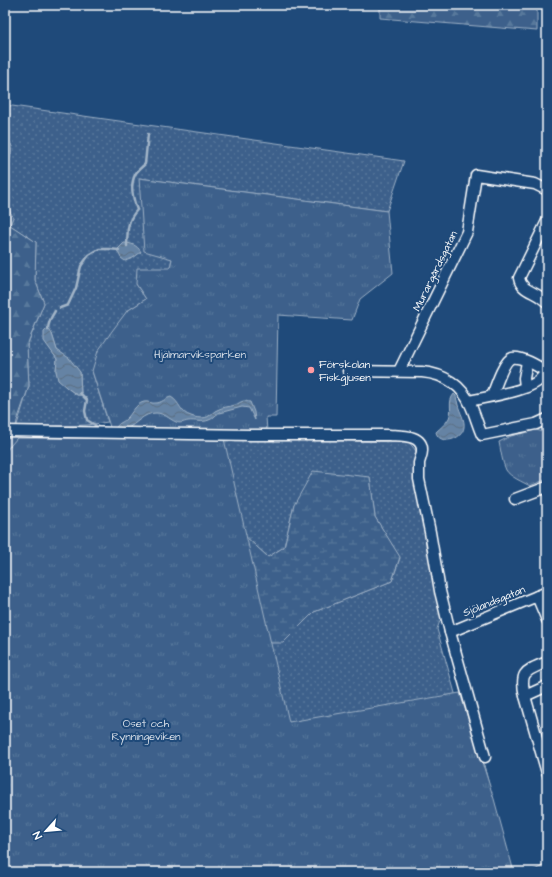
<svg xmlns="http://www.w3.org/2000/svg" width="552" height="877" viewBox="0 0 552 877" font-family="'Architects Daughter',sans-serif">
	<defs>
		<pattern id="grass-dots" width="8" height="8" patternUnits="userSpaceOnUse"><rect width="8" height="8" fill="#3c618b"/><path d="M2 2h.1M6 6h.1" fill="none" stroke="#59799c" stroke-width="1.8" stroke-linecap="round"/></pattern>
		<pattern id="forest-firs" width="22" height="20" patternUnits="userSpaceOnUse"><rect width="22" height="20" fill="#3c618b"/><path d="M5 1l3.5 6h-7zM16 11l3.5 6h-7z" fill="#59799c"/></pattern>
		<pattern id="wetland-marsh" width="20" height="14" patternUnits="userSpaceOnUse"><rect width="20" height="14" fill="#3c618b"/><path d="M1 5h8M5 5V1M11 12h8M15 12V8" fill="none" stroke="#59799c"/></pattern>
		<pattern id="park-tufts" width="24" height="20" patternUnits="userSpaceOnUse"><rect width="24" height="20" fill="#3c618b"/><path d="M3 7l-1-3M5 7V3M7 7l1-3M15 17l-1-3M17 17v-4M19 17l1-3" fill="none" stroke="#59799c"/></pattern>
		<pattern id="water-waves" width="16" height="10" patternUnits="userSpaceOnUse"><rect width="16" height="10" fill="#6583a4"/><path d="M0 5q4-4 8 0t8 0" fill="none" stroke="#5b6d81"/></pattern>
	</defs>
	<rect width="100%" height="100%" fill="#1f4a7a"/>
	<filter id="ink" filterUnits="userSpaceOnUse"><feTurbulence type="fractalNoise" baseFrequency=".025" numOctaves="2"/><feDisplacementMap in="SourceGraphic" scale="8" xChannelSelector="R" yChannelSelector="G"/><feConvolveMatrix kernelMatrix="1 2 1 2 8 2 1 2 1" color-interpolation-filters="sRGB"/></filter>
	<g filter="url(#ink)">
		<g fill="url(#grass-dots)" stroke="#9eb0c5" fill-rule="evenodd">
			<path d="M5,105L404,161L387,211L139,178L172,258L170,268L136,284L146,299L127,311L92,371L108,422L87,425L16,428L29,386L27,346L44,303L35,280L36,242L10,225L13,217L5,203V172L10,158L12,147L5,131ZM52,334L57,350L80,372L81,395H77L66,387L56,371L57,359L53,353Z"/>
			<path d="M75,436L409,442L416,451L414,465L442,616L437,629L472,754L482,757L511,872H162L5,759L67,588ZM370,477L375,517L400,558L392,581L314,612L283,643L234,526L268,557L284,547L294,505Z"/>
			<polygon points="547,864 547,872 530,872"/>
		</g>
		<g fill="url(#forest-firs)" stroke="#9eb0c5">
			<polygon points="380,5 537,5 537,31 380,18"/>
			<polygon points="5,224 10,225 36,242 35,280 44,303 27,345 29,386 17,421 14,436 75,436 83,477 5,492"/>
		</g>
		<g fill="url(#wetland-marsh)" stroke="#9eb0c5">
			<polygon points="5,131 12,147 10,158 5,172"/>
			<polygon points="5,203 13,217 10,225 5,224"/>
			<polygon points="313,471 370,477 375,517 400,557 392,581 314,612 283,643 232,643 234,526 268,557 284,547 294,505"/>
		</g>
		<g fill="url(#park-tufts)" stroke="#9eb0c5">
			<polygon points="139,178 387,211 393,273 360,299 352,320 278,315 276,417 266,417 267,431 111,430 92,371 98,351 112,331 127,311 146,299 136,284 137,268 170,268 172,259 144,251"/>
			<path d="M536,430L547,433V479L530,486C523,482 510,477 506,470C502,462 501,451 499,442L511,436Z"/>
			<polygon points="17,438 224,439 289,722 460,693 494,799 514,872 5,872 5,452"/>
		</g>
		<g fill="url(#water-waves)" stroke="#a3b5c8">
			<path d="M124,243C131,243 137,245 141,252L133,258L125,261L121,258L117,250Z"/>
			<polygon points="48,328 52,334 57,350 69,358 80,372 81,395 77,395 66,387 58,380 56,371 57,359 44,341 44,332"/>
			<path d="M454,394L456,396C457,399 457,402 458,405C460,413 465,419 464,427C463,440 439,446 436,432C440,428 446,424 449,418C453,410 447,402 454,394Z"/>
			<path d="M171,397C180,402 180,413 191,416C196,418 205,419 209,416C212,414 214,411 217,410C222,407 229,407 235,405C238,404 241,401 244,401C247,401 248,402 250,402L254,412L255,420L249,408L242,407L219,413C215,415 213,419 209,420C202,423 195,420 188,421C183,422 180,424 176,422C169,419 164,413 156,413C143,413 137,424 126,429C123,430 119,429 117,430L116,427C120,422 122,423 126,419C132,414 135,404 144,402C148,401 152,404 156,403C161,403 166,398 171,397Z"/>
		</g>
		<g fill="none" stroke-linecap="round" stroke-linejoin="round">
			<g stroke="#a3b5c8" stroke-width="2.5">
				<path d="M127,246C128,231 126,222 137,210C133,198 129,185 136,173C138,170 142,167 145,164L148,134"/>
				<polyline points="60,308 68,305 76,288 81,266 89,255 99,249 109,249 119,250"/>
				<path d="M48,330C48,323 51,317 55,311"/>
				<polyline points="80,393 87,400 85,411 87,420 98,427 108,428"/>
			</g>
			<g stroke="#fff" stroke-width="13">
				<g id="minor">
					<path d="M547,221L519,278C521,289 531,291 539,296C542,298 544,300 547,302"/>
					<path d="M348,371L422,372C444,374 462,385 471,406C475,415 478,426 482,435L536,424L547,419"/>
					<polyline points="399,371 467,232 476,175 535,184 547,190"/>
					<polyline points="525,387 524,378 527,362"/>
					<path d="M492,396C495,388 504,360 512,358C522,356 539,367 547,372"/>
					<path d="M469,401C485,397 533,391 542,377C545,374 546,367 547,363"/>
					<path d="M5,431L251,435H389C400,436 423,434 422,451C422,455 420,459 419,463C419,468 419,473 419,479L430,532L440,591L450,632L485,757"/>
					<polyline points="515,499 547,487"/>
					<polyline points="537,596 547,620"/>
					<polyline points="450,632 547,592"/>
					<path d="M547,662C526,671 519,671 525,696L547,773"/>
					<polyline points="525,696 547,686"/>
				</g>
			</g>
			<use href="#minor" stroke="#1f4a7a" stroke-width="10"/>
		</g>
	</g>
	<circle fill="#ff9aa2" stroke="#1f4a7a" stroke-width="1.5" cx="311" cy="370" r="4"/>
	<g text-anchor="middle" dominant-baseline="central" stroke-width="4" stroke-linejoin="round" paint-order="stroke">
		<g font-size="11" fill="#fff" stroke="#1f4a7a">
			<text transform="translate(435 271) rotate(-64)">Murargårdsgatan</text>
			<text transform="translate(494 601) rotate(-22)">Sjölandsgatan</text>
		</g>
		<g font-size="11" fill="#d8dfe8" stroke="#1f4a7a">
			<text x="200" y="354">Hjälmarviksparken</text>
			<text x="146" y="723">Oset och<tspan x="146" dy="13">Rynningeviken</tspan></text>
		</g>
		<g font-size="11" fill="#fff" stroke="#1f4a7a" text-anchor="start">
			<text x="319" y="364">Förskolan<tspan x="319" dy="13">Fiskgjusen</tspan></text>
		</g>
	</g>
	<rect width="552" height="877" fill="none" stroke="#1f4a7a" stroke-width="20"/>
	<rect x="10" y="10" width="532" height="857" fill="none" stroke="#fff" stroke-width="1.5" filter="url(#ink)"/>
	<g transform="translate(46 831) rotate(243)" stroke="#1f4a7a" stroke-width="3" paint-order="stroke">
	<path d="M0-3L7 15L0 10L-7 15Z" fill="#ffffff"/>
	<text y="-6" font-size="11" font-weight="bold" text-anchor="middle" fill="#ffffff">N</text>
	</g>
</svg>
